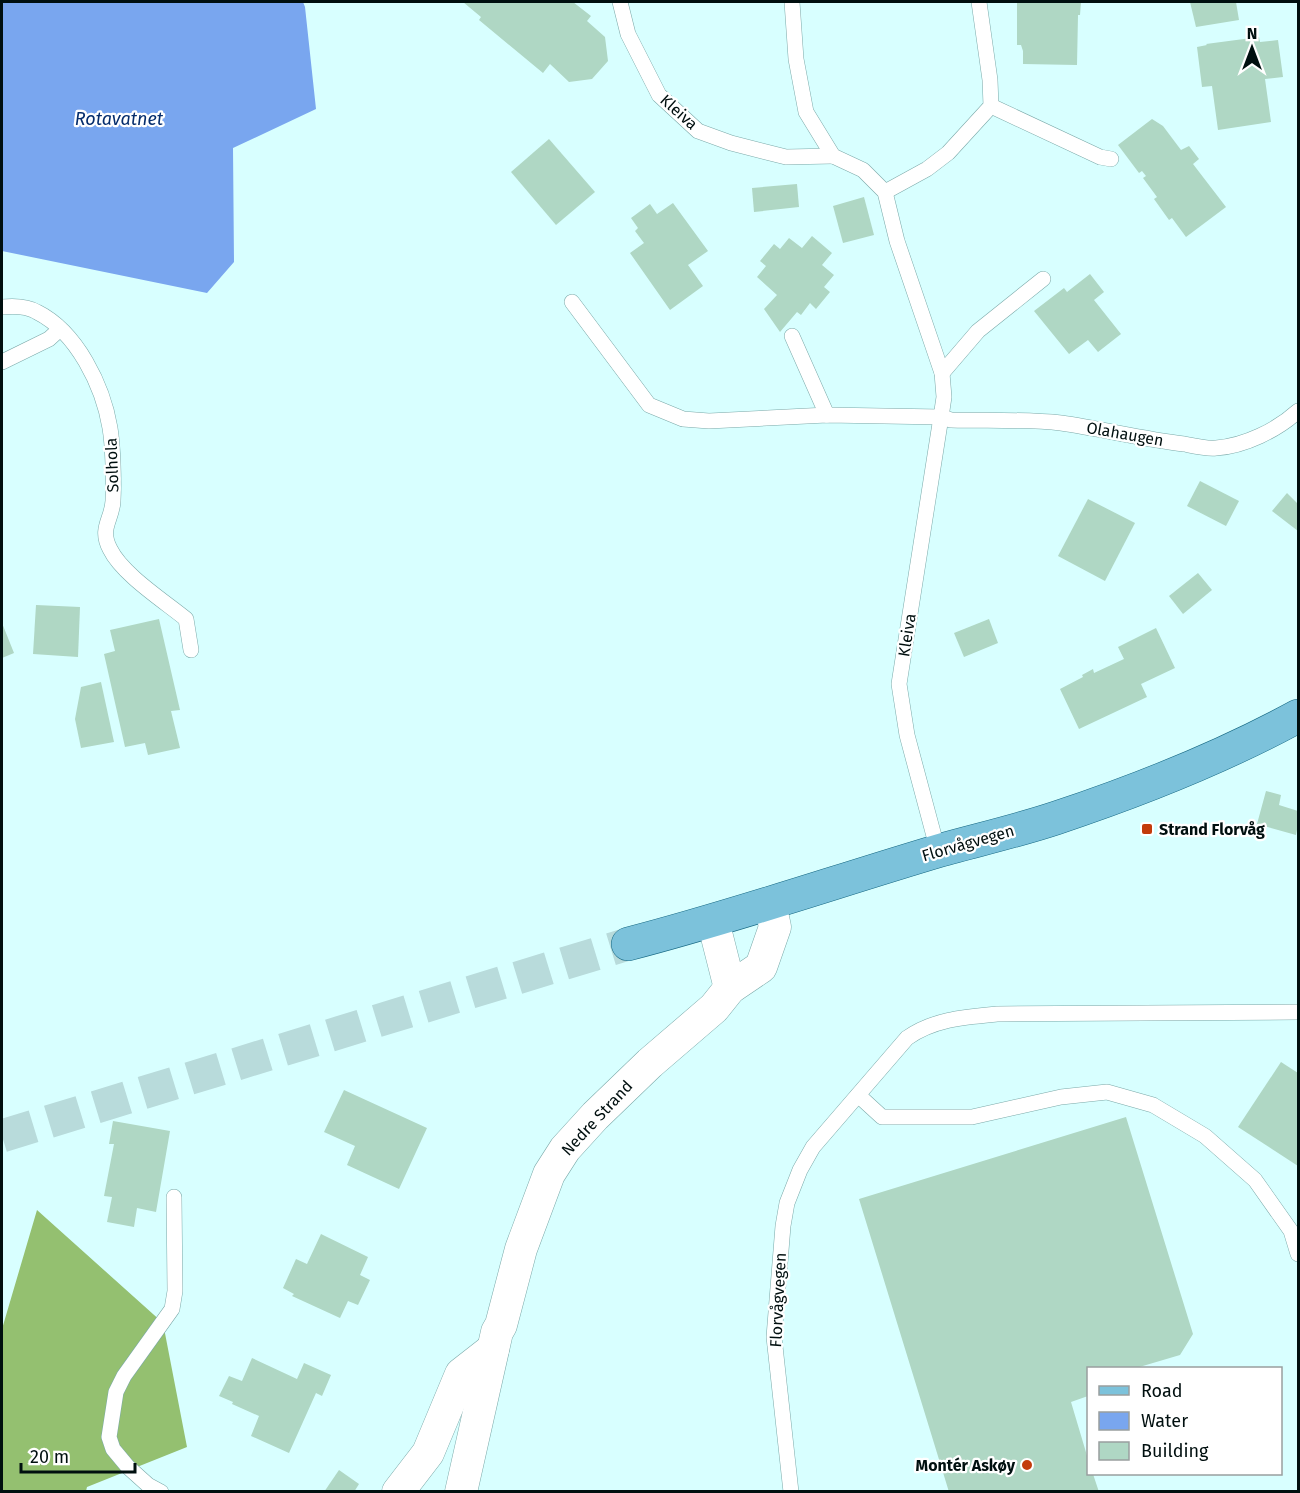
<svg xmlns="http://www.w3.org/2000/svg" width="1300" height="1493" viewBox="0 0 1300 1493" font-family="'Fira Sans',sans-serif">
	<rect width="100%" height="100%" fill="#d8ffff"/>
	<polygon fill="#94c070" points="37,1210 163,1323 187,1447 87,1487 86,1491 2,1492 2,1329"/>
	<polygon fill="#79a6ef" points="2,2 303,2 305,7 316,109 233,148 234,262 207,293 2,251"/>
	<g fill="#afd7c4">
		<polygon points="463,2 573,2 591,16 587,21 605,37 608,61 592,79 569,82 550,64 543,73 479,20 481,17"/>
		<polygon points="1017,2 1081,2 1080,15 1078,15 1077,65 1023,64 1023,51 1021,45 1017,45"/>
		<polygon points="1190,2 1236,2 1239,20 1196,27"/>
		<polygon points="1259,37 1260,42 1278,40 1283,77 1265,79 1271,122 1218,130 1212,86 1202,87 1197,47 1207,45 1206,44"/>
		<polygon points="1152,119 1163,126 1181,150 1189,146 1199,159 1193,164 1226,207 1186,237 1172,218 1169,220 1154,199 1157,197 1143,178 1146,176 1142,171 1139,173 1118,145"/>
		<polygon points="549,139 595,192 556,225 511,172"/>
		<polygon points="797,184 799,207 754,212 752,188"/>
		<polygon points="864,197 874,235 843,243 833,206"/>
		<polygon points="673,203 708,251 688,265 703,286 670,310 630,253 644,243 635,231 638,228 631,218 650,204 657,214"/>
		<polygon points="812,236 832,253 822,265 834,275 824,287 830,292 816,309 810,303 801,315 797,312 780,332 764,309 777,295 757,277 766,266 760,261 774,244 780,249 789,238 802,248"/>
		<polygon points="1090,274 1104,292 1094,300 1121,334 1098,352 1088,340 1069,354 1034,311 1064,288 1067,292"/>
		<polygon points="1200,481 1239,501 1226,526 1187,506"/>
		<polygon points="1287,493 1298,504 1298,531 1272,511"/>
		<polygon points="1088,499 1135,523 1105,581 1058,556"/>
		<polygon points="1198,573 1212,590 1183,614 1169,596"/>
		<polygon points="36,605 80,607 78,657 33,654"/>
		<polygon points="159,619 180,710 171,711 180,748 148,755 145,743 125,747 104,654 115,651 110,630"/>
		<polygon points="989,619 998,643 964,657 954,633"/>
		<polygon points="2,623 14,653 2,658"/>
		<polygon points="1156,628 1175,668 1141,684 1147,697 1079,729 1060,689 1083,677 1082,675 1093,669 1094,673 1124,659 1118,647"/>
		<polygon points="101,682 114,742 81,748 75,719 81,687"/>
		<polygon points="1266,791 1281,795 1279,805 1298,811 1298,824 1296,835 1257,824"/>
		<polygon points="1281,1062 1298,1073 1298,1166 1238,1127"/>
		<polygon points="344,1090 427,1128 399,1189 347,1165 355,1146 324,1132"/>
		<polygon points="1126,1117 1193,1334 1180,1355 1136,1368 1088,1368 1088,1396 1071,1402 1088,1459 1088,1474 1093,1474 1099,1492 949,1492 859,1199"/>
		<polygon points="113,1121 170,1131 156,1212 137,1208 134,1227 107,1222 112,1197 104,1196 114,1144 109,1144"/>
		<polygon points="321,1234 368,1257 360,1275 370,1280 358,1305 348,1301 340,1318 292,1296 294,1294 283,1288 296,1259 307,1264"/>
		<polygon points="252,1358 297,1379 304,1363 331,1375 322,1396 316,1393 289,1453 251,1436 259,1416 232,1404 233,1402 219,1396 229,1376 242,1381"/>
		<polygon points="339,1470 359,1484 354,1492 324,1492"/>
	</g>
	<g fill="none" stroke-linecap="round" stroke-linejoin="round">
		<polyline stroke="#b8dbdb" stroke-width="33" stroke-dasharray="33 16" stroke-linecap="butt" points="2,1136 628,944"/>
		<g stroke="#7ba9a9" stroke-width="16">
			<g id="lane">
				<polyline points="620,2 628,34 659,95 698,131 731,143 786,157 833,156"/>
				<polyline points="792,2 796,59 806,112 833,156 863,170 885,192 897,241 942,373 944,397 941,417 899,684 907,735 938,851"/>
				<polyline points="991,106 1100,157 1111,159"/>
				<polyline points="885,192 927,169 948,153 991,106 990,80 979,2"/>
				<path d="M572,302L649,405L683,419L709,421L827,415L941,417L951,420C987,421 1025,419 1061,423C1102,429 1143,439 1184,444C1194,446 1206,449 1216,448C1245,446 1277,430 1298,411"/>
				<path d="M2,307C12,306 27,306 37,312C77,332 103,386 110,428C113,446 114,482 113,501C112,520 99,528 110,549C122,574 164,601 186,619L191,650"/>
				<polyline points="792,336 827,415"/>
				<polyline points="2,362 49,339 60,329"/>
				<polyline points="942,373 978,331 1043,279"/>
				<polyline points="858,1095 882,1117 972,1117 1061,1097 1107,1092 1153,1105 1205,1136 1255,1180 1291,1231 1298,1254"/>
				<polyline points="161,1492 148,1485 128,1467 113,1449 109,1437 116,1392 124,1376 172,1309 175,1291 174,1197"/>
				<path d="M791,1492L774,1337L783,1226L787,1203L800,1170L813,1147L907,1038C934,1019 965,1017 997,1014L1298,1012"/>
			</g>
		</g>
		<g stroke="#7ba9a9" stroke-width="33">
			<g id="street">
				<polyline points="713,921 730,988"/>
				<polyline points="398,1492 428,1453 461,1374 493,1349"/>
				<polyline points="461,1492 497,1332 501,1325 521,1249 549,1174 565,1149 595,1116 650,1063 714,1008 730,988 761,967 775,927 770,903"/>
			</g>
		</g>
		<g stroke="#176984" stroke-width="34">
			<path id="primary" d="M628,944C733,917 834,882 938,851C977,840 1017,831 1056,818C1140,790 1221,758 1298,716"/>
		</g>
		<use href="#lane" stroke="#fff" stroke-width="15"/>
		<use href="#street" stroke="#fff" stroke-width="32"/>
		<use href="#primary" stroke="#7cc2db" stroke-width="33"/>
	</g>
	<g fill="#c33b0b" stroke="#fff" stroke-width="2">
		<rect x="1141" y="823" width="12" height="12" rx="3"/>
		<circle cx="1027" cy="1465" r="6"/>
	</g>
	<g text-anchor="middle" dominant-baseline="central" stroke-width="4.5" stroke-linejoin="round" paint-order="stroke">
		<g font-size="16" fill="#000f0f" stroke="#fff">
			<text transform="translate(679 112) rotate(42)">Kleiva</text>
			<text transform="translate(1125 434) rotate(10)">Olahaugen</text>
			<text transform="translate(112 465) rotate(-92)">Solhola</text>
			<text transform="translate(907 635) rotate(-81)">Kleiva</text>
			<text transform="translate(968 843) rotate(-16)">Florvågvegen</text>
			<text transform="translate(597 1118) rotate(-47)">Nedre Strand</text>
			<text transform="translate(778 1300) rotate(-87)">Florvågvegen</text>
		</g>
		<g font-size="16" font-weight="bold" fill="#000f0f" stroke="#fff" text-anchor="start">
			<text x="1159" y="829">Strand Florvåg</text>
			<text x="1015" y="1465" text-anchor="end">Montér Askøy</text>
		</g>
		<g font-size="18" font-style="italic" fill="#052d6d" stroke="#fff">
			<text x="119" y="119">Rotavatnet</text>
		</g>
	</g>
	<rect width="1300" height="1493" fill="none" stroke="#000f0f" stroke-width="6"/>
	<rect x="1087" y="1367" width="195" height="108" fill="#ffffff" stroke="#999f9f" stroke-width="1.5"/>
	<rect x="1099" y="1386" width="30" height="9" fill="#7cc2db" stroke="#999f9f" stroke-width="1.5"/>
	<text x="1141" y="1397" font-size="18" fill="#000f0f">Road</text>
	<rect x="1099" y="1412" width="30" height="18" fill="#79a6ef" stroke="#999f9f" stroke-width="1.5"/>
	<text x="1141" y="1427" font-size="18" fill="#000f0f">Water</text>
	<rect x="1099" y="1442" width="30" height="18" fill="#afd7c4" stroke="#999f9f" stroke-width="1.5"/>
	<text x="1141" y="1457" font-size="18" fill="#000f0f">Building</text>
	<g transform="translate(1252 48)" stroke="#ffffff" stroke-width="4.5" paint-order="stroke">
	<path d="M0-4.5L10 22L0 15L-10 22Z" fill="#000f0f"/>
	<text y="-9" font-size="16" font-weight="bold" text-anchor="middle" fill="#000f0f">N</text>
	</g>
	<path d="M21 1463v9h114v-9" fill="none" stroke="#000f0f" stroke-width="3"/>
	<text x="30" y="1463" font-size="18" fill="#000f0f" stroke="#ffffff" stroke-width="4.5" paint-order="stroke">20 m</text>
</svg>
